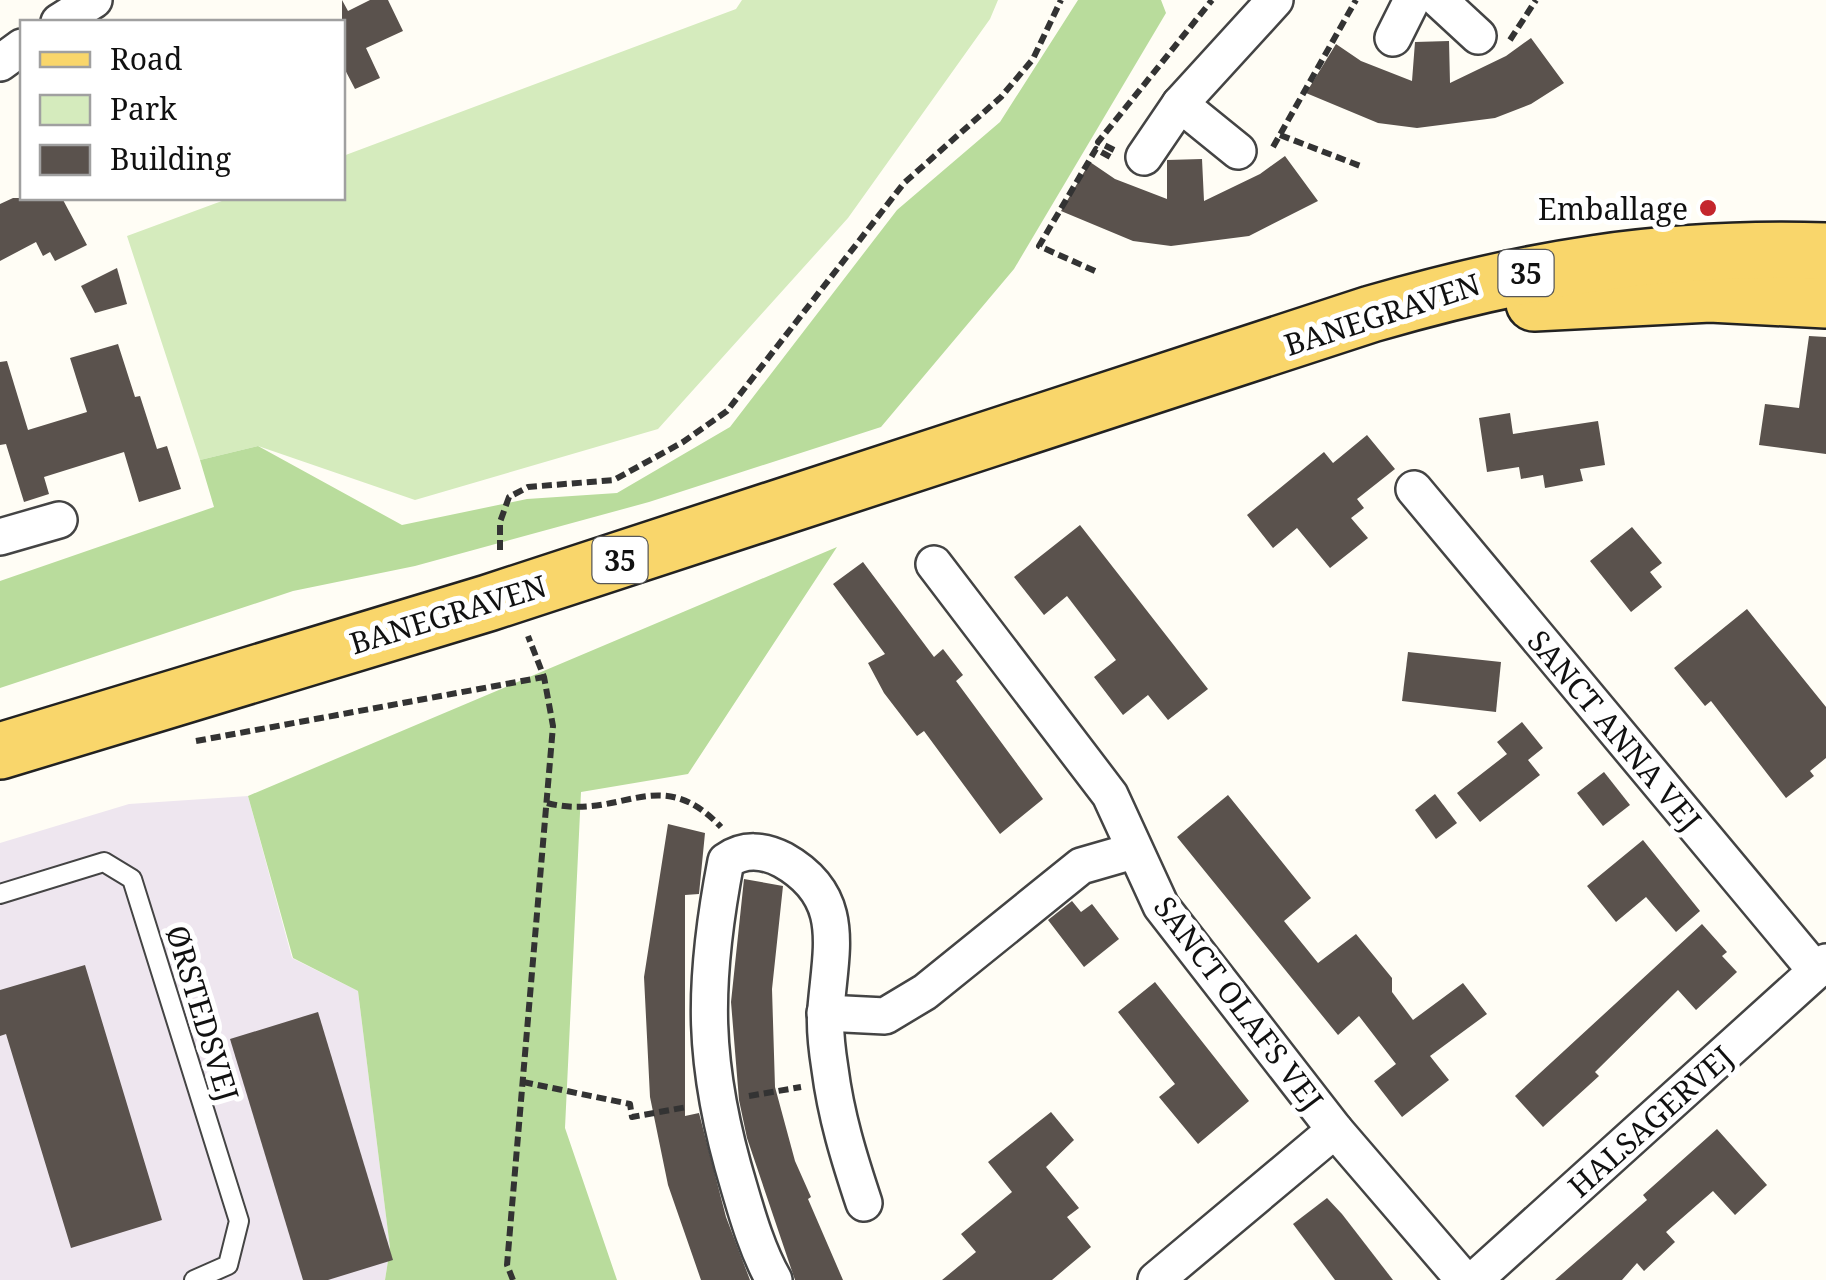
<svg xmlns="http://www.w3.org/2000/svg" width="1826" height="1280" viewBox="0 0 1826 1280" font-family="'Noto Serif',serif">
	<rect width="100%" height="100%" fill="#fffdf5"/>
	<polygon fill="#eee6ef" points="248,796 292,958 358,991 390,1248 385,1280 0,1280 0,843 129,804"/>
	<polygon fill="#d5ebbd" points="742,0 998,0 990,19 848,218 658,429 415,500 258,446 200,460 127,236 230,198 342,198 343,156 736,9"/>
	<g fill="#b9dc9c">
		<polygon points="1078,0 1161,0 1166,13 1014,269 881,427 649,502 415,566 293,591 0,688 0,581 214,507 200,460 258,446 402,525 527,499 617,493 730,427 897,210 1000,122"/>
		<polygon points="837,547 688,774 581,792 565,1128 617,1280 385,1280 390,1248 358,991 293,958 248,796"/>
	</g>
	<g fill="#5a524d">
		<polygon points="342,0 348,11 370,0 388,0 403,31 366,48 380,78 355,89 342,64"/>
		<polygon points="1531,38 1564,83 1531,104 1495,118 1417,128 1378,123 1306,93 1336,44 1361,61 1412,81 1415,42 1449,41 1450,83 1506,56"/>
		<polygon points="1285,156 1318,201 1249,236 1171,246 1133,241 1061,211 1090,162 1115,179 1167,199 1167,160 1202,159 1204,201 1260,174"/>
		<polygon points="13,198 62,198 87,245 55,261 50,252 43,256 36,242 0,261 0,204"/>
		<polygon points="117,268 127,304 95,313 81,286"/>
		<polygon points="1809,336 1826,337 1826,454 1759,445 1765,404 1799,408"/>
		<polygon points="118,344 135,397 140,396 157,449 167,446 181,489 139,502 124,452 44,477 49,494 24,502 6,444 0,445 0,362 7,361 28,430 87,412 70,358"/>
		<polygon points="1510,413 1513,434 1598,421 1605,465 1580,469 1583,481 1545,488 1543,475 1521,479 1519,467 1487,472 1479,418"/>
		<polygon points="1367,435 1395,469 1357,499 1364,508 1351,518 1368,538 1330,568 1297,528 1273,548 1247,515 1324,452 1333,463"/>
		<polygon points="1080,525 1208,689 1168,720 1148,695 1123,715 1094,677 1116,660 1067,596 1044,615 1014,577"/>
		<polygon points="1632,527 1662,563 1650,572 1662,587 1631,612 1590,561"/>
		<polygon points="863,562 934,657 943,649 963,675 956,681 1043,799 1000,834 924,731 917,736 884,693 868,663 885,654 833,584"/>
		<polygon points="1747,609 1826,707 1826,758 1810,771 1814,776 1786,798 1711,701 1705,706 1674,668"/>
		<polygon points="1408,652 1501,662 1496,712 1402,701"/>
		<polygon points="1522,722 1543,748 1528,760 1540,775 1480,822 1457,793 1507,754 1497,742"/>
		<polygon points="1604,772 1630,805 1603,826 1577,793"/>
		<polygon points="1435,794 1457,823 1436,839 1415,810"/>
		<polygon points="1228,795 1311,898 1284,921 1318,963 1356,934 1392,978 1392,992 1413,1020 1463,983 1487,1014 1430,1056 1449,1080 1402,1117 1374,1081 1396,1064 1359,1016 1338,1035 1177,837"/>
		<polygon points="668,824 705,833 699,894 685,895 685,1116 699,1113 726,1217 750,1280 701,1280 668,1185 650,1097 644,977"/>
		<polygon points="1643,840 1700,911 1676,932 1646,897 1616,922 1587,886"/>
		<polygon points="744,879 783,886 772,989 775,1087 795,1161 811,1197 808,1199 843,1280 795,1280 747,1138 739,1100 731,1002"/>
		<polygon points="1072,901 1081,912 1092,904 1119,939 1084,967 1048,920"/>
		<polygon points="1702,924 1727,952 1722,956 1737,972 1696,1010 1678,990 1595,1072 1599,1076 1543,1127 1515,1096"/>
		<polygon points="85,965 162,1220 71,1248 6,1034 0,1036 0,990"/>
		<polygon points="1155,982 1249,1101 1198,1144 1159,1097 1175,1084 1118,1012"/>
		<polygon points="318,1012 393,1260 328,1280 303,1280 230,1039"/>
		<polygon points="1051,1112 1074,1140 1046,1167 1079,1208 1067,1217 1091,1247 1052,1280 942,1280 976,1252 961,1234 1012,1192 988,1162"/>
		<polygon points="1717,1129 1767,1185 1735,1215 1713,1191 1666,1232 1675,1242 1644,1271 1637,1263 1622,1280 1555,1280 1647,1200 1643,1195"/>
		<polygon points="1327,1198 1342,1214 1393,1280 1335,1280 1293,1224"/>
	</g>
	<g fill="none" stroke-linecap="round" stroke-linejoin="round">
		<g stroke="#444" stroke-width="22">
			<polyline id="lane" points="0,894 104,862 132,879 239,1221 228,1265 194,1280"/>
		</g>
		<g stroke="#444" stroke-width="40">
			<g id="street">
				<polyline points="1439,0 1478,36"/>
				<polyline points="59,22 94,0"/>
				<polyline points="1393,38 1412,0"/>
				<polyline points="0,63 22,47"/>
				<polyline points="1180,104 1238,151"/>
				<polyline points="1144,157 1180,104 1275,0"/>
				<polyline points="1414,489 1816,971"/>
				<polyline points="0,537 59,520"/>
				<polyline points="934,564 1110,795 1161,906 1335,1130 1464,1280"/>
				<polyline points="825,1013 885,1016 925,992 1081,866 1133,851"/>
				<path d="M774,1280C758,1252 748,1218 739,1187C702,1065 702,985 726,861C744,848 764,850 783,860C847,896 831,947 826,1008C824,1028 827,1050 830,1069C836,1116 849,1158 864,1203"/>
				<polyline points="1156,1280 1335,1130"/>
				<polyline points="1474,1280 1826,962"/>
			</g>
		</g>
		<g stroke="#222" stroke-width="60">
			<g id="primary">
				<polyline points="1534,303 1710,294 1826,300"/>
				<path d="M0,751L488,603L1371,314C1530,268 1660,246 1826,251"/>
			</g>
		</g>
		<g stroke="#333" stroke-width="6" stroke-dasharray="10 5" stroke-linecap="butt">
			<polyline points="1510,40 1536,0"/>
			<polyline points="1280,135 1363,167"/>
			<polyline points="1273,147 1356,0"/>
			<polyline points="1114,150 1098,142 1212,0"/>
			<polyline points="1095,271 1039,246 1096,149 1112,158"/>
			<polyline points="500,550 500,522 509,497 528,487 614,480 683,442 727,411 904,183 1001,97 1033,59 1061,0"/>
			<polyline points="196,741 544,677"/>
			<path d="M547,803C622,822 658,761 721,827"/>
			<polyline points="523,1082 630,1104 632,1117 687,1107"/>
			<polyline points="749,1096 801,1087"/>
			<polyline points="513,1280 507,1265 553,726 544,677 528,636"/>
		</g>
		<use href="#lane" stroke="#fff" stroke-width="18"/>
		<use href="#street" stroke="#fff" stroke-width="35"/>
		<use href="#primary" stroke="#f9d66b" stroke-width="55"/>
	</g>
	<circle fill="#c4262e" stroke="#fff" stroke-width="4" cx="1708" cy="208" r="10"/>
	<g text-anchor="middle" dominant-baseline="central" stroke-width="10" stroke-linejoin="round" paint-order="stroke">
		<g fill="#fff" stroke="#585858" stroke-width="2.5">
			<rect x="1498.5" y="250" width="55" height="46" rx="8"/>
			<rect x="592.5" y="537" width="55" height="46" rx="8"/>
		</g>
		<g font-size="28" font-weight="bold" fill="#111">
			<text x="1526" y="273">35</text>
			<text x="620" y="560">35</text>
		</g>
		<g font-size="30" fill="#111" stroke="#fff" text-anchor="end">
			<text x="1688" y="208">Emballage</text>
		</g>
		<g font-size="30" fill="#111" stroke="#fff">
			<text transform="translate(1382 314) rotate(-18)">BANEGRAVEN</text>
			<text transform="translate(448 614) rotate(-17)">BANEGRAVEN</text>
			<text transform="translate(1615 730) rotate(50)">SANCT ANNA VEJ</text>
			<text transform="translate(1239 1003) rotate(53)">SANCT OLAFS VEJ</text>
			<text transform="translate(203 1013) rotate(73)">ØRSTEDSVEJ</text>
			<text transform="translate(1650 1121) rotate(-42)">HALSAGERVEJ</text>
		</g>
	</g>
	<rect x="20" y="20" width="325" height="180" fill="#ffffff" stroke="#a0a0a0" stroke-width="2.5"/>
	<rect x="40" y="52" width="50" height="15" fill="#f9d66b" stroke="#a0a0a0" stroke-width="2.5"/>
	<text x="110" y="70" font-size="30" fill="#111111">Road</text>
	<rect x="40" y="95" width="50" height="30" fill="#d5ebbd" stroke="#a0a0a0" stroke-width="2.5"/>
	<text x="110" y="120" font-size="30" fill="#111111">Park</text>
	<rect x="40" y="145" width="50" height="30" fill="#5a524d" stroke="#a0a0a0" stroke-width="2.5"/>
	<text x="110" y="170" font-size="30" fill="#111111">Building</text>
</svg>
